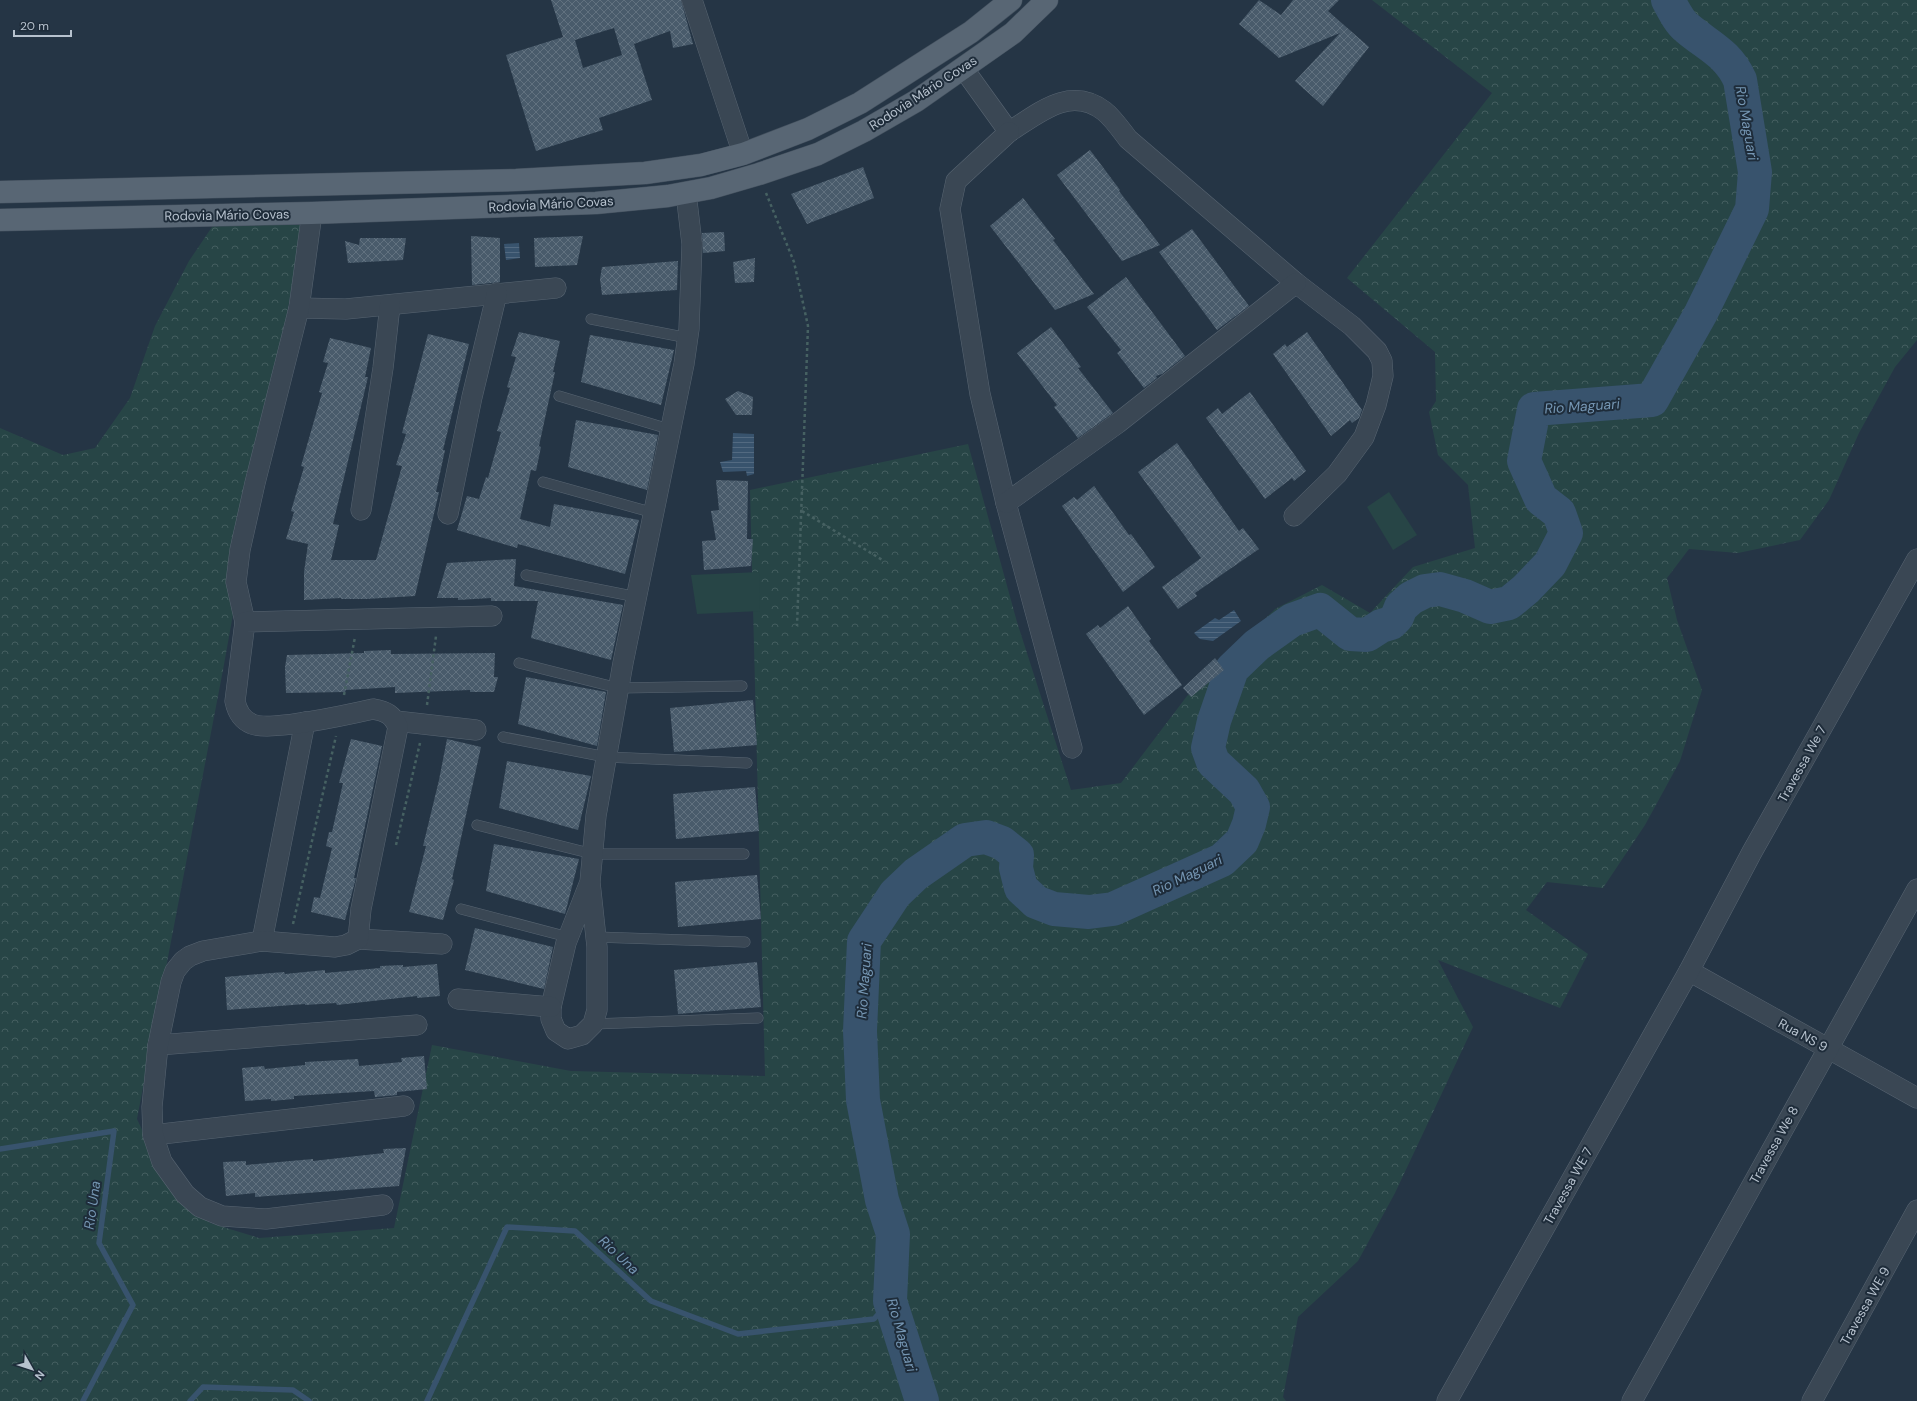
<svg xmlns="http://www.w3.org/2000/svg" width="1917" height="1401" viewBox="0 0 1917 1401" font-family="'DM Sans',sans-serif">
	<defs>
		<pattern id="forest-crowns" width="20" height="18" patternUnits="userSpaceOnUse"><rect width="20" height="18" fill="#274546"/><path d="M2 6a3 3 0 1 1 6 0M12 15a3 3 0 1 1 6 0" fill="none" stroke="#445e60"/></pattern>
		<pattern id="water-rules" width="6" height="5" patternUnits="userSpaceOnUse"><rect width="6" height="5" fill="#38536d"/><path d="M0 2.5h6" fill="none" stroke="#536a81"/></pattern>
		<pattern id="building-cross-hatch" width="8" height="8" patternUnits="userSpaceOnUse"><rect width="8" height="8" fill="#495b6b"/><path d="M0 0l8 8M0 8l8-8" fill="none" stroke="#61717f"/></pattern>
	</defs>
	<rect width="100%" height="100%" fill="#253545"/>
	<polygon fill="url(#forest-crowns)" points="1372,0 1917,0 1917,340 1895,367 1859,433 1829,500 1800,540 1738,553 1689,549 1667,578 1677,620 1702,690 1680,761 1645,825 1603,888 1547,882 1526,910 1588,954 1560,1008 1438,960 1473,1027 1395,1193 1358,1261 1298,1317 1283,1397 1286,1401 0,1401 0,428 63,455 95,448 130,398 155,326 189,261 214,224 303,225 223,670 137,1119 166,1180 210,1223 259,1238 394,1228 432,1045 571,1071 765,1076 750,490 968,444 1017,622 1071,790 1121,783 1187,696 1275,609 1322,585 1370,613 1413,567 1475,548 1468,485 1438,455 1429,412 1436,401 1435,352 1347,278 1492,93"/>
	<g fill="#274546">
		<polygon points="1389,492 1417,535 1393,550 1367,507"/>
		<polygon points="759,572 760,611 697,614 691,575"/>
	</g>
	<g fill="url(#water-rules)">
		<polygon points="519,243 520,258 506,260 504,244"/>
		<polygon points="733,433 754,434 754,474 747,476 746,471 723,472 720,462 732,460"/>
		<polygon points="1234,610 1241,621 1213,641 1200,639 1194,633 1215,618 1219,620"/>
	</g>
	<g fill="none" stroke-linecap="round" stroke-linejoin="round">
		<g stroke="#38536d" stroke-width="5.5">
			<polyline points="0,1149 114,1131 99,1243 133,1305 83,1401"/>
			<polyline points="190,1401 203,1387 293,1390 309,1401"/>
			<polyline points="427,1401 507,1227 575,1231 651,1301 738,1334 874,1319 890,1301"/>
		</g>
		<path stroke="#38536d" stroke-width="34" d="M922,1401L890,1301L893,1234L882,1200L863,1100L860,1031L864,941L895,894L916,874L965,840L986,837L1002,843L1017,855L1016,868L1021,888L1036,902L1054,909L1089,912L1113,909L1222,860L1242,841L1249,824L1253,807L1244,791L1213,762L1208,748L1214,721L1232,669L1257,645L1292,620L1320,610L1350,634L1367,635L1381,626L1391,623L1397,617L1401,607L1411,598L1425,591L1440,589L1465,596L1490,607L1509,603L1526,589L1550,564L1566,533L1559,513L1541,499L1524,461L1534,409L1652,400L1701,313L1752,209L1755,172L1740,80C1728,53 1708,46 1687,28C1679,22 1673,9 1668,0"/>
	</g>
	<g fill="url(#building-cross-hatch)" fill-rule="evenodd">
		<path d="M551,0H681L693,44L673,48L670,31L634,44L652,100L599,118L603,130L536,151L506,55L563,37ZM614,28L622,55L583,68L575,40Z"/>
		<polygon points="1259,0 1281,15 1293,0 1339,0 1328,11 1369,47 1323,106 1295,81 1340,33 1279,58 1239,24"/>
		<polygon points="1090,150 1120,190 1119,191 1160,245 1122,261 1057,175"/>
		<polygon points="863,167 874,198 807,224 791,194"/>
		<polygon points="1023,198 1055,239 1053,240 1094,294 1055,310 990,226"/>
		<polygon points="1192,229 1249,306 1217,330 1159,252"/>
		<polygon points="724,232 725,251 703,253 702,233"/>
		<polygon points="471,236 500,238 500,282 472,285"/>
		<polygon points="583,236 577,265 535,267 534,238"/>
		<polygon points="360,238 406,238 403,260 348,263 345,241 359,245"/>
		<polygon points="755,258 754,282 735,283 733,262"/>
		<polygon points="678,261 677,290 602,295 600,279 602,267"/>
		<polygon points="1126,277 1185,356 1162,374 1156,376 1157,378 1144,388 1117,353 1121,350 1087,307"/>
		<polygon points="1051,327 1081,367 1078,368 1113,413 1078,438 1054,407 1057,405 1017,353"/>
		<polygon points="519,332 560,341 553,372 555,372 539,446 541,447 536,471 531,470 520,519 550,527 554,504 639,520 625,574 518,544 517,548 457,530 467,496 479,499 486,477 488,478 501,432 497,431 510,388 507,387 516,357 511,356"/>
		<polygon points="1307,332 1362,410 1359,418 1352,423 1350,420 1331,436 1273,354 1285,344 1287,347"/>
		<polygon points="428,334 469,344 443,450 445,450 436,492 439,492 415,596 366,599 341,599 341,598 304,600 304,572 308,544 286,539 294,512 291,511 304,467 301,466 322,393 319,392 328,363 323,362 330,338 371,348 365,377 368,377 333,524 339,525 331,560 376,560 402,466 396,465 406,434 402,433"/>
		<polygon points="590,335 674,350 661,405 581,382"/>
		<polygon points="738,391 753,397 752,415 736,415 725,399"/>
		<polygon points="1250,392 1306,471 1294,481 1292,478 1265,499 1206,418 1218,408 1222,414"/>
		<polygon points="576,420 658,435 647,490 568,467"/>
		<polygon points="1177,443 1239,531 1243,528 1259,549 1195,593 1197,596 1178,609 1162,587 1201,558 1138,472"/>
		<polygon points="716,480 748,481 747,539 753,539 751,566 704,570 702,541 716,540 711,511 719,510"/>
		<polygon points="1094,486 1129,535 1131,534 1155,567 1123,592 1062,506 1074,497 1077,500"/>
		<polygon points="516,559 514,586 623,605 611,660 531,638 538,601 491,601 491,598 458,600 458,598 437,598 447,563"/>
		<polygon points="1128,606 1151,639 1149,641 1182,685 1144,715 1086,634 1098,625 1100,628"/>
		<polygon points="391,650 391,654 495,653 494,677 498,677 494,692 470,692 470,690 395,693 395,687 346,690 345,692 286,693 285,667 287,655 364,653 364,651"/>
		<polygon points="1215,658 1224,670 1191,697 1183,688"/>
		<polygon points="526,677 606,692 597,746 518,724"/>
		<polygon points="753,700 757,745 674,752 670,708"/>
		<polygon points="351,739 382,746 354,878 356,878 352,893 345,920 311,912 314,897 320,898 332,848 326,846 329,832 332,832 343,783 339,783"/>
		<polygon points="447,739 481,747 452,879 454,880 443,920 409,912 426,846 423,846 439,780"/>
		<polygon points="507,761 591,776 578,830 499,808"/>
		<polygon points="755,787 759,831 676,839 673,794"/>
		<polygon points="494,844 579,859 565,914 486,891"/>
		<polygon points="757,875 761,919 678,927 675,882"/>
		<polygon points="475,928 553,947 544,989 465,970"/>
		<polygon points="757,962 761,1007 678,1014 674,970"/>
		<polygon points="437,964 440,996 417,998 417,996 337,1005 336,1003 305,1005 305,1004 227,1010 225,977 284,972 285,974 325,970 325,973 380,968 380,966 403,965 403,967"/>
		<polygon points="424,1056 427,1089 397,1092 397,1095 375,1097 374,1091 294,1096 294,1099 271,1101 271,1099 245,1101 242,1068 264,1066 265,1069 305,1065 305,1062 358,1059 359,1066 402,1062 401,1058"/>
		<polygon points="406,1148 399,1186 255,1197 255,1193 226,1196 223,1162 246,1161 246,1165 313,1159 313,1161 384,1153 383,1149"/>
	</g>
	<g fill="none" stroke-linecap="round" stroke-linejoin="round">
		<g stroke="#586572" stroke-width="11">
			<g id="service">
				<polyline points="591,319 688,338"/>
				<polyline points="559,396 672,430"/>
				<polyline points="543,482 654,513"/>
				<polyline points="526,575 637,597"/>
				<polyline points="519,663 618,688 742,686"/>
				<polyline points="503,737 606,757 747,763"/>
				<polyline points="477,825 593,854 744,854"/>
				<polyline points="461,909 568,937"/>
				<polyline points="596,937 745,942"/>
				<polyline points="593,1024 758,1018"/>
			</g>
		</g>
		<g stroke="#586572" stroke-width="21">
			<g id="minor">
				<polyline points="692,0 743,154"/>
				<path d="M963,68L1009,132C1039,113 1070,85 1104,111C1113,118 1121,130 1128,139L1296,283L1352,326L1377,351L1382,361L1383,376L1376,405L1364,437L1337,474L1294,516"/>
				<polyline points="1009,132 956,181 950,209 980,394 1006,503 1072,748"/>
				<polyline points="299,308 346,309 556,288"/>
				<polyline points="1006,503 1118,423 1296,283"/>
				<polyline points="361,510 383,368 390,305"/>
				<polyline points="448,514 472,397 497,293"/>
				<polyline points="245,622 236,582 240,550 255,483 299,308 312,213"/>
				<polyline points="396,721 476,730"/>
				<polyline points="590,882 566,943 551,1007 551,1019 556,1031 568,1039 582,1035 593,1024 597,1010 597,947 590,882 596,816 623,663 684,364 689,329 692,244 686,193"/>
				<polyline points="358,939 442,944"/>
				<polyline points="262,941 305,722"/>
				<polyline points="1689,971 1917,1098"/>
				<polyline points="458,999 551,1007"/>
				<polyline points="158,1045 417,1025"/>
				<polyline points="153,1135 404,1106"/>
				<path d="M383,1205L266,1219L222,1216L200,1207L185,1194L162,1162L153,1135L152,1107L158,1045L171,982L175,971L183,961L190,956L203,951L262,941L335,947L346,945L358,939L361,909L398,727C393,715 386,711 373,709C351,714 270,732 252,724C242,720 237,711 235,701L245,622L492,616"/>
				<polyline points="1447,1401 1689,971 1752,852 1917,559"/>
				<polyline points="1632,1401 1917,889"/>
				<polyline points="1812,1401 1917,1210"/>
			</g>
		</g>
		<g stroke="#43505e" stroke-width="23">
			<g id="primary">
				<polyline points="0,192 516,180 645,173 701,165 743,154 808,129 860,103 971,32 1011,0"/>
				<polyline points="0,220 312,213 596,203 668,196 711,188 759,174 818,154 864,131 916,101 1013,33 1047,0"/>
			</g>
		</g>
		<g stroke="#466162" stroke-width="2.5" stroke-dasharray="3 3" stroke-linecap="butt">
			<polyline points="766,193 794,262 808,326 797,626"/>
			<polyline points="802,511 884,561"/>
			<polyline points="344,695 355,637"/>
			<polyline points="427,705 436,636"/>
			<polyline points="396,845 420,743"/>
			<polyline points="293,924 336,736"/>
		</g>
		<use href="#service" stroke="#3a4754" stroke-width="10"/>
		<use href="#minor" stroke="#3a4754" stroke-width="20"/>
		<use href="#primary" stroke="#586674" stroke-width="22"/>
	</g>
	<g text-anchor="middle" dominant-baseline="central" stroke-width="4" stroke-linejoin="round" paint-order="stroke">
		<g font-size="13" fill="#b7c2ce" stroke="#1e2c3a">
			<text transform="translate(923 93) rotate(-33)">Rodovia Mário Covas</text>
			<text transform="translate(551 204) rotate(-3)">Rodovia Mário Covas</text>
			<text transform="translate(227 215) rotate(-1)">Rodovia Mário Covas</text>
			<text transform="translate(1802 764) rotate(-61)">Travessa We 7</text>
			<text transform="translate(1803 1035) rotate(29)">Rua NS 9</text>
			<text transform="translate(1774 1145) rotate(-61)">Travessa We 8</text>
			<text transform="translate(1568 1186) rotate(-61)">Travessa WE 7</text>
			<text transform="translate(1865 1306) rotate(-61)">Travessa WE 9</text>
		</g>
		<g font-size="14" font-style="italic" fill="#7596b3" stroke="#1e2c3a">
			<text transform="translate(1747 123) rotate(80)">Rio Maguari</text>
			<text transform="translate(1582 406) rotate(-4)">Rio Maguari</text>
			<text transform="translate(1187 875) rotate(-26)">Rio Maguari</text>
			<text transform="translate(864 981) rotate(-86)">Rio Maguari</text>
			<text transform="translate(92 1205) rotate(-82)">Rio Una</text>
			<text transform="translate(619 1255) rotate(43)">Rio Una</text>
			<text transform="translate(902 1335) rotate(74)">Rio Maguari</text>
		</g>
	</g>
	<g transform="translate(32 1369) rotate(129)" stroke="#1e2c3a" stroke-width="3" paint-order="stroke">
	<path d="M0-3L7 15L0 10L-7 15Z" fill="#b7c2ce"/>
	<text y="-6" font-size="11" font-weight="bold" text-anchor="middle" fill="#b7c2ce">N</text>
	</g>
	<path d="M14 30v6h57v-6" fill="none" stroke="#b7c2ce" stroke-width="2"/>
	<text x="20" y="30" font-size="12" fill="#b7c2ce" stroke="#1e2c3a" stroke-width="3" paint-order="stroke">20 m</text>
</svg>
